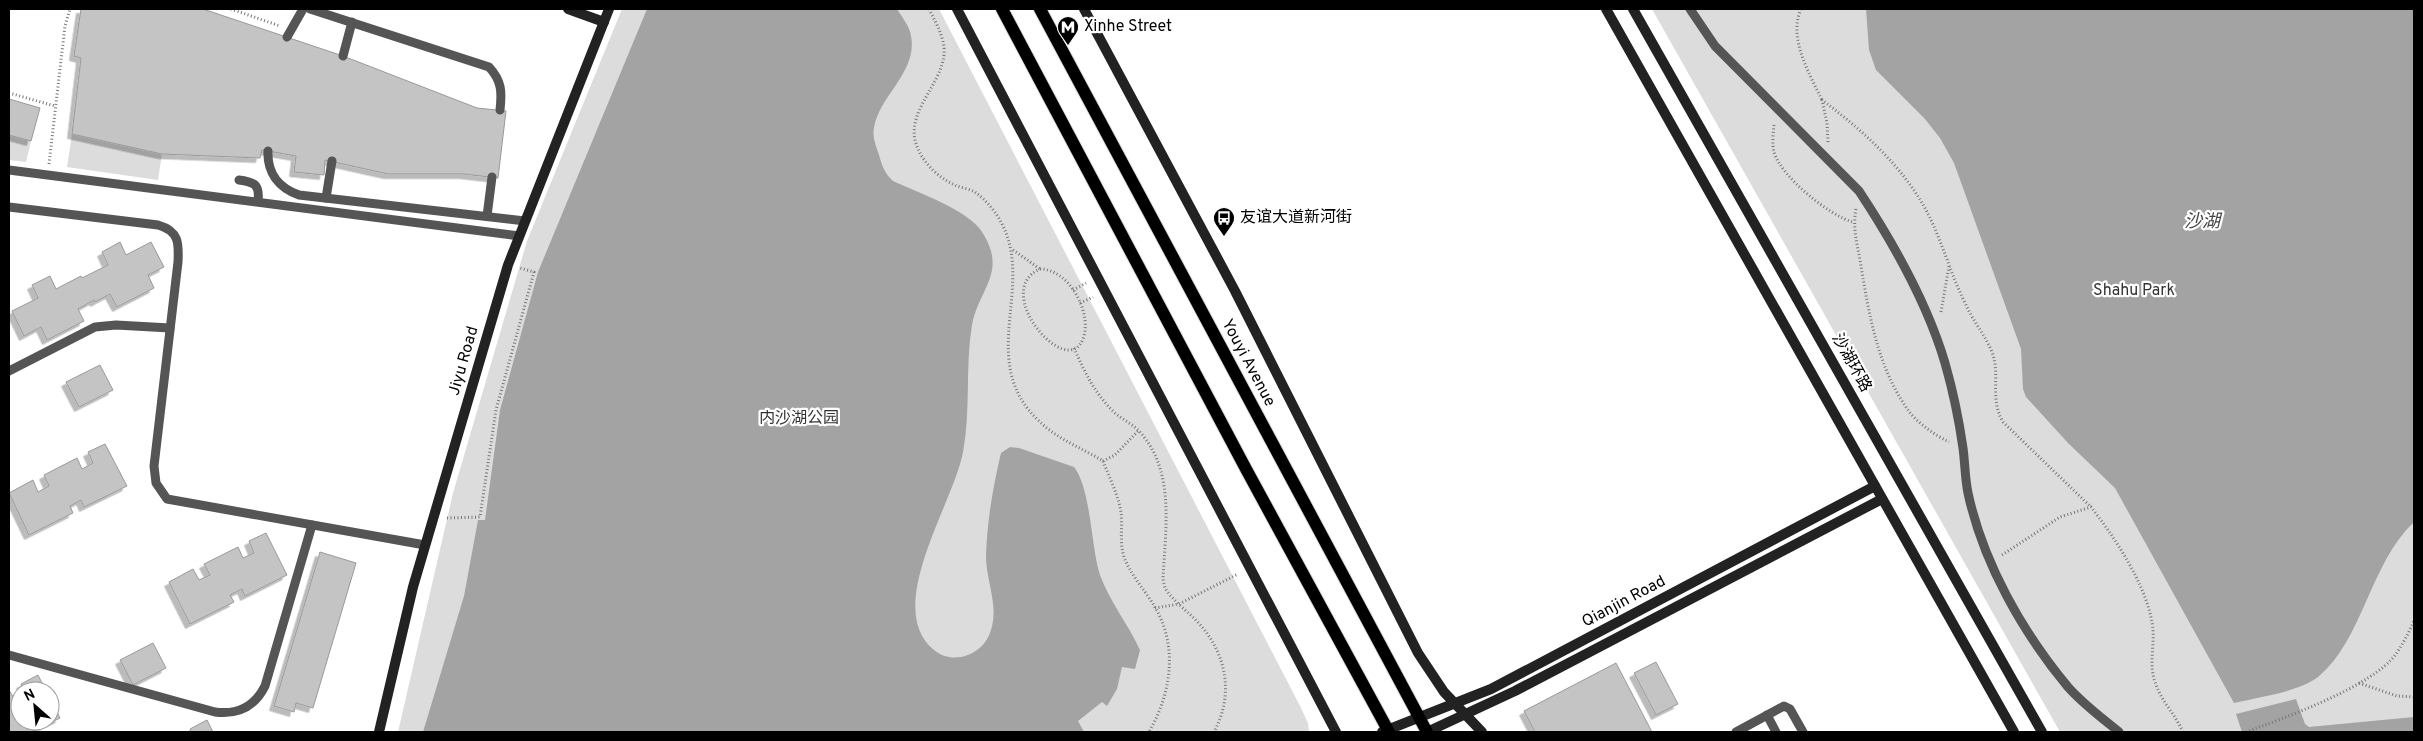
<svg xmlns="http://www.w3.org/2000/svg" width="2423" height="741" viewBox="0 0 2423 741" font-family="Overpass,'Noto Sans SC',sans-serif">
	<defs>
		<filter id="shadow"><feDropShadow dx="-4.5" dy="4.5" stdDeviation="0" flood-color="#0004"/></filter>
	</defs>
	<rect width="100%" height="100%" fill="#fff"/>
	<g fill="#dcdcdc">
		<polygon points="622,9 939,9 1300,706 1308,723 1309,732 398,732 453,493 527,241"/>
		<polygon points="1652,9 2414,9 2414,732 2060,732"/>
		<polygon points="72,134 162,154 158,180 67,167"/>
		<polygon points="9,135 31,141 26,162 9,160"/>
	</g>
	<g fill="#a3a3a3">
		<path d="M647,9H897C902,17 910,27 911,36C918,72 879,96 874,128C872,137 876,146 879,155C882,166 885,174 893,181C917,192 970,211 982,232C1008,272 979,288 972,325C965,367 971,410 963,452C954,503 882,608 934,650C953,666 984,655 991,630C999,605 986,581 986,556C987,521 993,487 1001,453L1010,447L1019,448L1074,467C1091,488 1091,548 1100,575C1110,602 1128,624 1140,650L1135,669L1122,667L1117,689L1107,706L1102,702L1078,721L1084,732H423L464,596L478,520H485L500,410L538,272Z"/>
		<path d="M1866,9H2414V522C2370,563 2363,640 2318,677C2299,692 2258,697 2234,703L2115,488L2068,443L2026,397L2023,389L2021,349L1954,163L1940,138L1925,119L1876,70L1869,50Z"/>
		<polygon points="2296,699 2305,724 2309,727 2414,717 2414,732 2242,732 2236,714"/>
	</g>
	<g fill="#c4c4c4" stroke="#999" filter="url(#shadow)">
		<polygon points="81,9 203,9 343,56 477,108 506,111 498,178 464,174 388,174 325,160 324,175 294,172 296,156 262,150 260,158 162,154 72,134 81,58 74,56"/>
		<polygon points="9,99 40,108 31,141 9,135"/>
		<polygon points="120,242 126,255 151,242 164,267 148,275 154,288 117,307 110,294 95,302 94,300 78,309 84,321 47,340 41,327 24,336 12,311 38,298 32,285 50,276 56,289 81,276 82,278 108,265 102,252"/>
		<polygon points="100,365 113,390 79,407 66,382"/>
		<polygon points="105,444 127,486 84,507 81,500 70,506 73,513 29,535 9,493 33,480 38,492 49,486 44,475 77,458 82,469 93,463 88,452"/>
		<polygon points="266,533 287,575 245,596 242,589 230,595 234,602 190,624 169,582 193,569 199,580 210,575 204,564 238,547 243,558 254,553 249,541"/>
		<polygon points="320,552 356,563 313,708 296,703 294,712 274,706"/>
		<polygon points="153,643 166,668 133,685 120,660"/>
		<polygon points="1656,662 1678,704 1656,715 1634,673"/>
		<polygon points="1616,663 1652,732 1535,732 1524,711"/>
		<polygon points="38,675 46,691 24,691 21,684"/>
		<polygon points="9,690 15,700 20,698 20,721 50,721 50,699 60,718 31,732 9,732"/>
		<polygon points="207,720 213,732 191,732 190,729"/>
	</g>
	<g fill="none" stroke-linecap="round" stroke-linejoin="round">
		<g stroke="#dbdbdb" stroke-width="14">
			<g id="primary">
				<polyline points="1002,9 1246,469 1389,732"/>
				<polyline points="1040,9 1427,732"/>
			</g>
		</g>
		<g stroke="#777" stroke-width="3" stroke-dasharray="1 2.5" stroke-linecap="butt">
			<polyline points="231,9 280,26"/>
			<path d="M929,9C935,21 942,33 944,47C947,80 908,107 915,140C920,161 938,178 957,186C963,188 970,189 975,192C986,200 996,212 1002,224C1035,288 976,362 1039,421C1057,439 1082,448 1103,461C1109,477 1118,494 1121,512C1123,527 1119,541 1124,557C1131,576 1146,591 1156,609C1178,648 1171,694 1149,732"/>
			<path d="M1801,9C1788,38 1809,73 1822,100"/>
			<polyline points="9,93 55,106"/>
			<path d="M1774,125C1773,134 1772,144 1774,152C1781,177 1830,216 1853,222"/>
			<path d="M1828,142L1827,123L1822,100C1865,132 1908,171 1931,220C1944,248 1952,277 1966,305C1973,321 1985,335 1992,352C2001,375 1989,398 2003,422L2091,507"/>
			<polyline points="49,164 65,26 70,9"/>
			<path d="M1856,209C1852,228 1858,247 1861,266C1869,315 1878,368 1908,410C1917,423 1935,435 1949,442"/>
			<polyline points="1013,250 1040,269"/>
			<path d="M1040,269C1069,269 1093,313 1083,339C1067,381 990,291 1040,269Z"/>
			<polyline points="1073,290 1086,283"/>
			<polyline points="1080,303 1093,297"/>
			<polyline points="1941,312 1949,266"/>
			<path d="M1074,348C1085,373 1095,394 1115,413C1124,421 1137,426 1144,437C1175,476 1165,533 1163,579L1165,588C1174,603 1191,613 1202,627C1228,658 1233,697 1214,732"/>
			<polyline points="1103,461 1115,455 1139,430"/>
			<polyline points="447,518 480,517 496,410 534,272 520,268"/>
			<path d="M2002,555L2060,517L2091,507C2115,538 2145,583 2152,622C2156,642 2148,662 2155,682C2161,701 2175,714 2183,732"/>
			<polyline points="1155,608 1179,604 1238,574"/>
			<polyline points="2359,683 2397,696 2414,697"/>
			<path d="M2246,732C2284,718 2372,687 2396,654C2403,644 2409,632 2414,621"/>
		</g>
		<g stroke="#555" stroke-width="9">
			<path d="M310,9L489,67C502,81 502,92 500,110"/>
			<path d="M1690,9L1715,46L1859,191C1894,244 1927,302 1945,363C1953,391 1959,420 1963,448C1965,463 1965,479 1968,493C1983,563 2023,633 2068,687C2083,704 2102,718 2119,732"/>
			<polyline points="287,37 303,9"/>
			<polyline points="343,56 352,22"/>
			<path d="M268,151C267,173 279,188 299,195L525,221"/>
			<polyline points="9,170 519,236"/>
			<path d="M239,180C254,182 260,184 258,201"/>
			<polyline points="326,198 332,161"/>
			<path d="M9,207L158,225C179,231 179,243 178,262L154,466L156,483L167,499L425,545"/>
			<polyline points="487,216 492,177"/>
			<polyline points="9,371 95,327 116,325 170,328"/>
			<path d="M9,655L215,712C238,715 255,706 265,686L312,525"/>
			<polyline points="1767,715 1776,732"/>
			<polyline points="1736,732 1784,706 1790,709 1803,732"/>
		</g>
		<g stroke="#222" stroke-width="10">
			<polyline points="568,9 604,22"/>
			<polyline points="957,9 1336,732"/>
			<polyline points="1084,9 1235,291 1418,653 1444,692 1482,732"/>
			<polyline points="1606,9 2014,732"/>
			<polyline points="1633,9 2042,732"/>
			<polyline points="379,732 413,587 508,265 609,9"/>
			<polyline points="1382,732 1491,689 1875,486"/>
			<polyline points="1427,732 1515,691 1882,499"/>
		</g>
		<use href="#primary" stroke="#000" stroke-width="12"/>
	</g>
	<defs>
		<g id="metro-pin" transform="scale(1.125)"><path d="M0 17L-7.5 6A9.5 9.5 0 1 1 7.5 6Z" fill="#000" stroke="#fff"/><path d="M-5.5 5V-5H-3L0 0L3-5H5.5V5H3V-.5L0 4L-3-.5V5Z" fill="#fff"/></g>
		<g id="bus-pin" transform="scale(1.125)"><path d="M0 17L-7.5 6A9.5 9.5 0 1 1 7.5 6Z" fill="#000" stroke="#fff"/><path d="M-5-6H5V4H4V6H2V4H-2V6H-4V4H-5ZM-3.5-4V0h7V-4ZM-3.5 1.2v1.5H-2V1.2ZM2 1.2v1.5H3.5V1.2Z" fill="#fff"/></g>
	</defs>
	<g fill-rule="evenodd">
		<use href="#metro-pin" x="1068" y="27"/>
		<use href="#bus-pin" x="1224" y="218"/>
	</g>
	<g text-anchor="middle" dominant-baseline="central" stroke-width="4.5" stroke-linejoin="round" paint-order="stroke">
		<g font-size="16" fill="#000" stroke="#fff" text-anchor="start">
			<text x="1084" y="27">Xinhe Street</text>
			<text x="1240" y="218">友谊大道新河街</text>
		</g>
		<g font-size="16" fill="#333" stroke="#fff">
			<text x="2134" y="291">Shahu Park</text>
			<text x="799" y="419">内沙湖公园</text>
		</g>
		<g font-size="16" fill="#000" stroke="#fff">
			<text transform="translate(464 361) rotate(-74)">Jiyu Road</text>
			<text transform="translate(1248 363) rotate(62)">Youyi Avenue</text>
			<text transform="translate(1851 363) rotate(61)">沙湖环路</text>
			<text transform="translate(1624 602) rotate(-28)">Qianjin Road</text>
		</g>
		<g font-size="18" font-style="italic" fill="#444" stroke="#fff">
			<text x="2202" y="222">沙湖</text>
		</g>
	</g>
	<rect width="2423" height="741" fill="none" stroke="#000000" stroke-width="20"/>
	<g transform="translate(35 706) rotate(333)"><circle r="24" fill="#ffffff" stroke="#999999"/>
	<path d="M0-4L9 19L0 12L-9 19Z" fill="#000000"/>
	<text y="-8" font-size="14" font-weight="bold" text-anchor="middle" fill="#000000">N</text>
	</g>
</svg>
